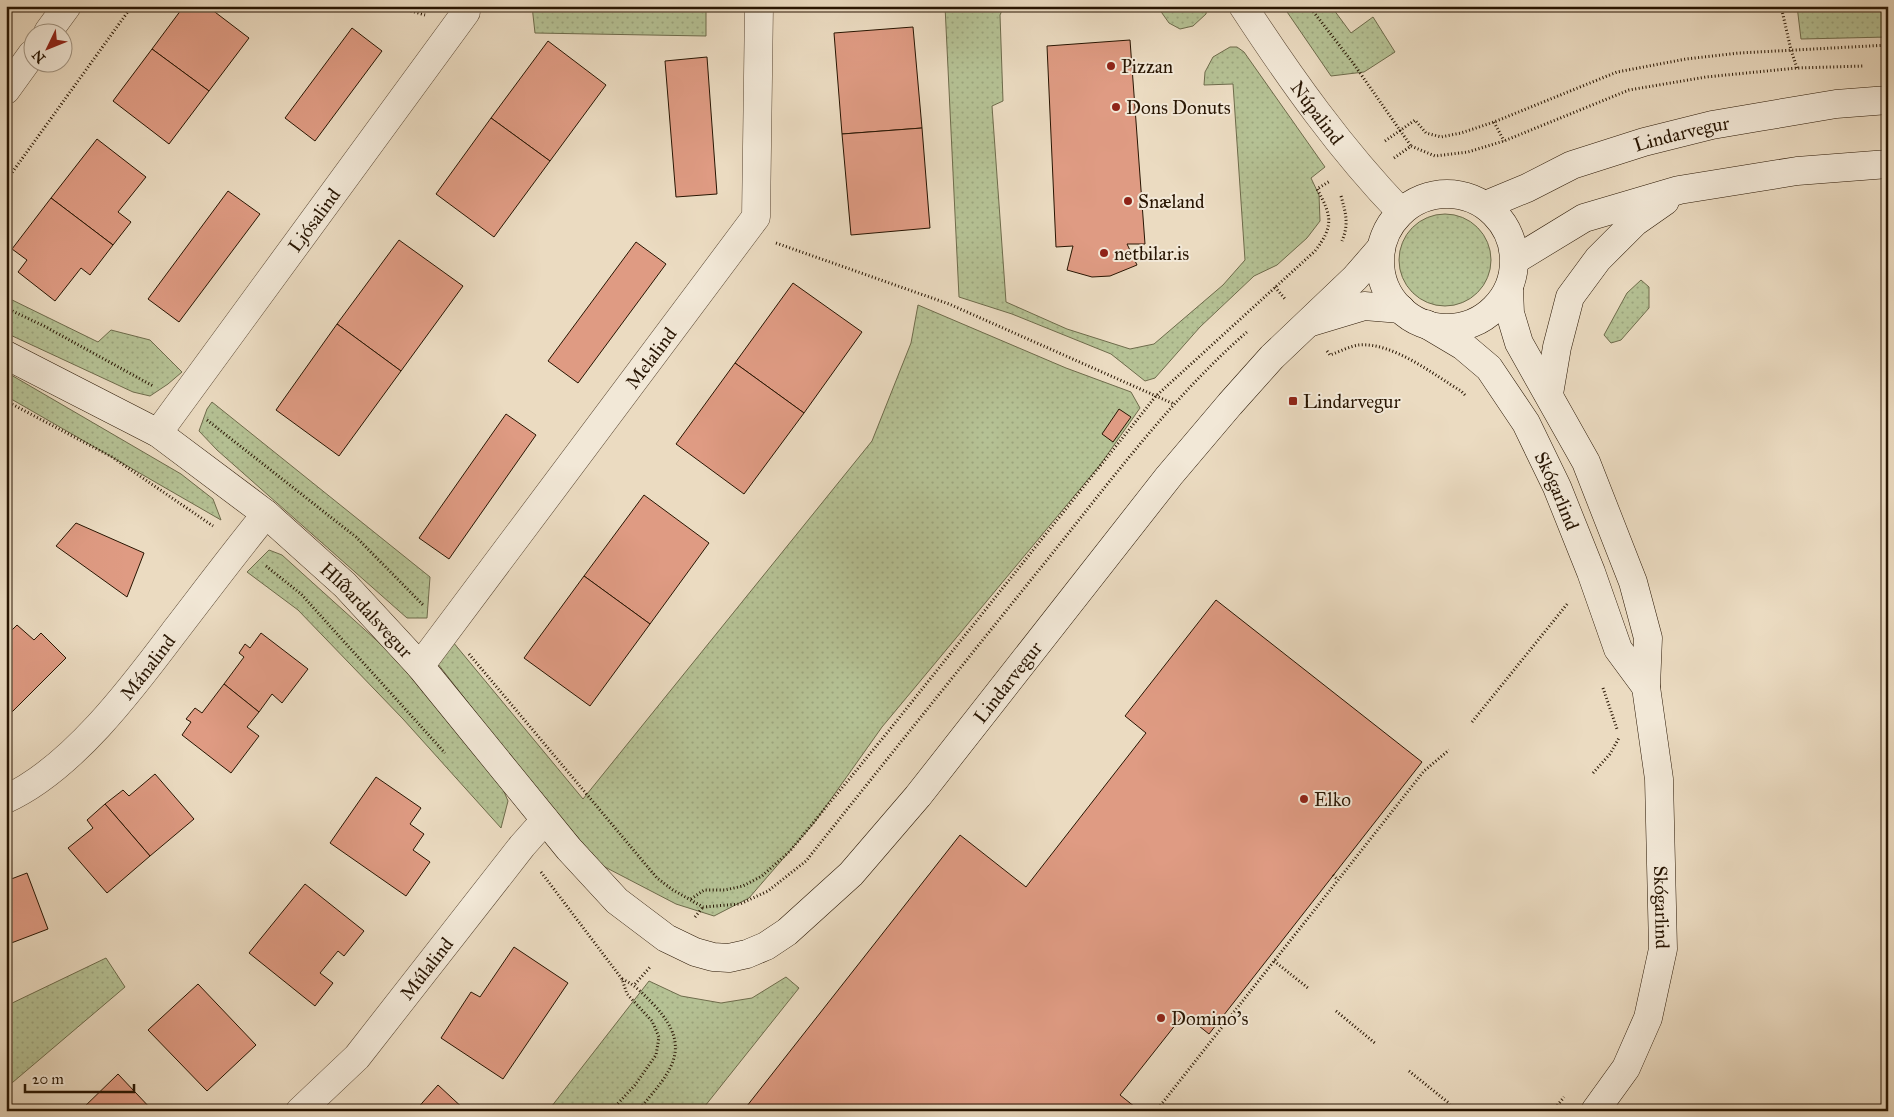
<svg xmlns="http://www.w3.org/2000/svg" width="1894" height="1117" viewBox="0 0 1894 1117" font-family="'IM FELL Great Primer',serif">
	<defs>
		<pattern id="grass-dots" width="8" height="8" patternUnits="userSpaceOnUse" patternTransform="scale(1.25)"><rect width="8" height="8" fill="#b5c194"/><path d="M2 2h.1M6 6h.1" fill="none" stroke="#9ca57e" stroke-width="1.8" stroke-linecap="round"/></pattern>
	</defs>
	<rect width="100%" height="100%" fill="#ebdbc1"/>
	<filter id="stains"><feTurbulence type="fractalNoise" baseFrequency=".004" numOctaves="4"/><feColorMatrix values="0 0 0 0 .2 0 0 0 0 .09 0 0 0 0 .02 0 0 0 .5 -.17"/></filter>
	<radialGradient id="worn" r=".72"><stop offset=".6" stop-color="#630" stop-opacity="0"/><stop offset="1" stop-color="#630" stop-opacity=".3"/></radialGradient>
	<g fill="url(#grass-dots)" stroke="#6e6b4b">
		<polygon points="532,6 706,6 706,36 535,33"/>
		<polygon points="945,6 1004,6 1000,15 1003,101 992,106 1006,302 1067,329 1130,349 1154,344 1223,285 1245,260 1233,84 1204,85 1205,72 1213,57 1230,47 1237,47 1244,52 1325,167 1311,178 1319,195 1320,221 1307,238 1277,265 1254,276 1200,327 1155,378 1145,381 1111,354 1012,314 959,297"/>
		<polygon points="1157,6 1207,6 1206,14 1193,26 1180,29 1169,23"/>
		<polygon points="1283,6 1331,6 1351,33 1373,17 1395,52 1364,72 1331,76"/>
		<polygon points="1797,6 1888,6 1888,37 1801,39"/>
		<circle cx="1445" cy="260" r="46"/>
		<polygon points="1641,280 1649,287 1649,308 1621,340 1611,343 1604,335 1627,293"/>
		<polygon points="6,297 98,342 111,330 150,340 182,372 168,384 150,396 133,392 6,333"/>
		<polygon points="918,305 1066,368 1131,392 1140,408 1100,465 882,727 814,823 749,898 714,916 676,904 603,866 535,789 438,664 443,630 583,799 872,441 911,343"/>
		<polygon points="6,372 181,474 213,499 221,520 6,396"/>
		<polygon points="212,402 430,577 427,618 407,618 217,450 199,431 207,409"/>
		<polygon points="269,550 282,555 385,648 432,700 500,782 508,801 501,828 403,719 298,610 247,572"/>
		<polygon points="106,958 125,987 6,1088 6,1006"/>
		<polygon points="786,977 799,988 701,1111 548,1111 649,981 681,996 721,1003 752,998"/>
	</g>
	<g fill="#df9b83" stroke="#281502">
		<polygon points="184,6 207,6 249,38 209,91 152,49"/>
		<polygon points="913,27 922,128 842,134 834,33"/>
		<polygon points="352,28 382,51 315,141 285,118"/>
		<polygon points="1130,40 1145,244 1127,244 1137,265 1110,276 1092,277 1067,270 1073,246 1056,247 1047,46"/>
		<polygon points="548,41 606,85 550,161 491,118"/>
		<polygon points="152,49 209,91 169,144 113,101"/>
		<polygon points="707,57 717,194 676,197 665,61"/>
		<polygon points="491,118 550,161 494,237 436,194"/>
		<polygon points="922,128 930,228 851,235 842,134"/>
		<polygon points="97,139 146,177 118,212 131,222 113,245 51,198"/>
		<polygon points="228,191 260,214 179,322 148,299"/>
		<polygon points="51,198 113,245 90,275 81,268 55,301 18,272 27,260 12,249"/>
		<polygon points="399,240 463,286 401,371 337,324"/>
		<polygon points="636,242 666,264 578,383 548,361"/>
		<polygon points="793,283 862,332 804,413 735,363"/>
		<polygon points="337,324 401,371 339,456 276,410"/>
		<polygon points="735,363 804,413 744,494 676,444"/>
		<polygon points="1119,409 1131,417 1113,442 1102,434"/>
		<polygon points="506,414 536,435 449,559 419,538"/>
		<polygon points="644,495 709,543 650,624 584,576"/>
		<polygon points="76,523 144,553 127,597 56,546"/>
		<polygon points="584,576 650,624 590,706 524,658"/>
		<polygon points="1216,600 1422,762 1209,1034 1184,1014 1120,1095 1140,1111 743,1111 960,835 1026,887 1146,733 1125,716"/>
		<polygon points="17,625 34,640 41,633 66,658 7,717 6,636"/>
		<polygon points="261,633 308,669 282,703 272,694 259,712 224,684 244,657 239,653 245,644 250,648"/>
		<polygon points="224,684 259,712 247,727 259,736 231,773 182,735 191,722 186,719 195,708 202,713"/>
		<polygon points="155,774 194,819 150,856 105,804 123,790 129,796"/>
		<polygon points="376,777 421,808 410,824 424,834 413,850 430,862 406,896 330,843"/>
		<polygon points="105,804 150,856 107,893 68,848 93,828 87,820"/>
		<polygon points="27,873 48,929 6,945 6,881"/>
		<polygon points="305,884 364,931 344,956 338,951 320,973 333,983 315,1006 249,953"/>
		<polygon points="514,947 568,983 503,1079 441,1038 471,992 480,997"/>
		<polygon points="198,984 256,1045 207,1091 148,1030"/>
		<polygon points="118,1074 153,1111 80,1111"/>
		<polygon points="438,1085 466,1111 415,1111"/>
	</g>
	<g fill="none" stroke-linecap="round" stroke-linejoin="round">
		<g stroke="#594632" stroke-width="29">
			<g id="street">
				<path id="s1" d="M1243,6C1290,78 1341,150 1401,212"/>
				<polyline points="48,32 67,6"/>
				<polyline points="6,90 32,54"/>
				<path id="s2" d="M158,433L466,12V6"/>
				<path id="s3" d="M420,666L756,217L759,6"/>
				<path id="s4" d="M6,799C72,769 133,687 175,631C205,592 235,552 266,514"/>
				<path id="s5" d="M300,1111L357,1057L522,846L545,820"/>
			</g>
		</g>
		<g stroke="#281502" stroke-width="29">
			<g id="secondary">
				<circle cx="1447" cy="261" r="67"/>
				<path id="s6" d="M1486,205L1527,188L1572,165L1644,142L1712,125L1759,117L1836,104L1888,100"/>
				<polyline points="1515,260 1584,218 1679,190 1797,171 1888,164"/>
				<path id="s7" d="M1509,289L1510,313L1519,343L1586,462L1633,582L1648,638L1646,687L1659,779L1663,949L1648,1018L1626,1068L1595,1111"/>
				<polyline points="1311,322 1364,306 1401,309"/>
				<path id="s8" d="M1426,324L1463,346L1489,368L1526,423L1557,487L1591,572L1618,649L1646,687"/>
				<path id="s9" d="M6,355L158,433L266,514L345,585L420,666L569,849L617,901L666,938L695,952L713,957L729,958L747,954L766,946L787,932L851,874L918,796L1169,476L1230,404L1272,357L1355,278L1381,248"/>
				<polyline points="1549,394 1557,347 1570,297 1598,259 1635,222 1665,201"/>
			</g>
		</g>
		<g stroke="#281502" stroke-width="3" stroke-dasharray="1 2.5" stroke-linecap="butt">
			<polyline points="394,6 425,15"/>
			<polyline points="1309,6 1353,63 1411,146"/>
			<polyline points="1781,6 1791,50 1797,68"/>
			<polyline points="499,9 539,6"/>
			<polyline points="1494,122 1504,141"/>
			<polyline points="1385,141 1415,120 1426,133 1441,137 1461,133 1494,122 1617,72 1686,59 1739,53 1888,45"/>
			<polyline points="1394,158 1411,146 1435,156 1468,152 1504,141 1629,90 1706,77 1797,68 1864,66"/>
			<polyline points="6,181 132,6"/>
			<path d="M1341,196C1346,214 1349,224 1342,241"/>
			<polyline points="776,243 949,304 1174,404"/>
			<polyline points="1275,287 1285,299"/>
			<polyline points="6,308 44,326 153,386"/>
			<path d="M1327,351L1330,355C1339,352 1350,346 1359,345C1393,342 1434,375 1461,391L1466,396"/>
			<polyline points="6,401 112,457 213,526"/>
			<polyline points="207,420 356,537 424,606"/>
			<polyline points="266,566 301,594 445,753"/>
			<path d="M469,654L657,878L673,890L703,907L740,904L768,891L806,861C887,759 969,657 1051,555C1113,478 1173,396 1248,331"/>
			<polyline points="1603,688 1617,729"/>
			<polyline points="1472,722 1568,603"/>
			<polyline points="1593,773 1610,754 1619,738"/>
			<polyline points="541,872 622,979 627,994 652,1021 659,1037 656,1055 635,1085 611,1111"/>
			<polyline points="1333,875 1338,880"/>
			<path d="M691,899L704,890H725L743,886L762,876L790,851L887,733L1156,396L1315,251C1334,226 1332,216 1317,189L1330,181"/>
			<polyline points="695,917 703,907"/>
			<polyline points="1274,961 1308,988"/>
			<path d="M622,979C636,985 644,995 655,1006C695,1050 669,1073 638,1111"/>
			<polyline points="635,984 651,966"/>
			<polyline points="1336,1011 1376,1044"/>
			<polyline points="1409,1071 1450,1104"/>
			<polyline points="1156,1111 1424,771 1449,750"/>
			<polyline points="1553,1111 1564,1097"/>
		</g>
		<use href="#street" stroke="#f2e8d7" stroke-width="28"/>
		<use href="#secondary" stroke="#f2e8d7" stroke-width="28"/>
	</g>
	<g fill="#8f2418" stroke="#f2e8d7" stroke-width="2">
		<circle cx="1111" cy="66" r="5"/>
		<circle cx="1116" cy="107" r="5"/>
		<circle cx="1128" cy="201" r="5"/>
		<circle cx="1104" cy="253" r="5"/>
		<rect x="1288" y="396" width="10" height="10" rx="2.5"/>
		<circle cx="1304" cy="799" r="5"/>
		<circle cx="1161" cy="1018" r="5"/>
	</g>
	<g text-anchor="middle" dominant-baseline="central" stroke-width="4" stroke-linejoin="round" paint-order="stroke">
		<g font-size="19" fill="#281502" stroke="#f2e8d7" text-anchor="start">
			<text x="1121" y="66">Pizzan</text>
			<text x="1126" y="107">Dons Donuts</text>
			<text x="1138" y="201">Snæland</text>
			<text x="1114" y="253">netbilar.is</text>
			<text x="1303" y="401">Lindarvegur</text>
			<text x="1314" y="799">Elko</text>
			<text x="1171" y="1018">Domino's</text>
		</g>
		<g font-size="19" fill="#281502" stroke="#f2e8d7">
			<text stroke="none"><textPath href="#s1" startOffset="130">Núpalind</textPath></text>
			<text stroke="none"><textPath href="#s6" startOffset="209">Lindarvegur</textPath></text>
			<text stroke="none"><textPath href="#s2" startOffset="264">Ljósalind</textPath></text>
			<text stroke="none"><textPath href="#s3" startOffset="385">Melalind</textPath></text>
			<text stroke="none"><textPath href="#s8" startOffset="218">Skógarlind</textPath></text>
			<text stroke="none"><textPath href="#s9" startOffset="445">Hlíðardalsvegur</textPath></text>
			<text stroke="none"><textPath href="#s4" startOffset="195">Mánalind</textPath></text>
			<text stroke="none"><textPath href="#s9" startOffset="1356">Lindarvegur</textPath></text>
			<text stroke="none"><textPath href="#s7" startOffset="649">Skógarlind</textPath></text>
			<text stroke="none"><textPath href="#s5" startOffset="191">Múlalind</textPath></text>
		</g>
	</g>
	<rect width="1894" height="1117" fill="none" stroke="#ebdbc1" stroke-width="25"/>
	<rect x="8" y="8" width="1879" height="1102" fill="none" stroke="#281502" stroke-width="2.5"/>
	<rect x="12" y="12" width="1869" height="1092" fill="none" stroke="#281502"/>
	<g transform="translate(48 48) rotate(227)"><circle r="24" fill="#f2e8d7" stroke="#a19482"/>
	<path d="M0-4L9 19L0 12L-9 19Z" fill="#8f2418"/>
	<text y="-8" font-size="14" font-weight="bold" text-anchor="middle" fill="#281502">N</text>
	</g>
	<path d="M25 1084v8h109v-8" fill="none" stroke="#281502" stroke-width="2.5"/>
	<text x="32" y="1084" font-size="15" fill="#281502" stroke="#f2e8d7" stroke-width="4" paint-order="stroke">20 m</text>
	<rect width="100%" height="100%" filter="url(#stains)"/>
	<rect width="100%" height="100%" fill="url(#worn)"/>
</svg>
